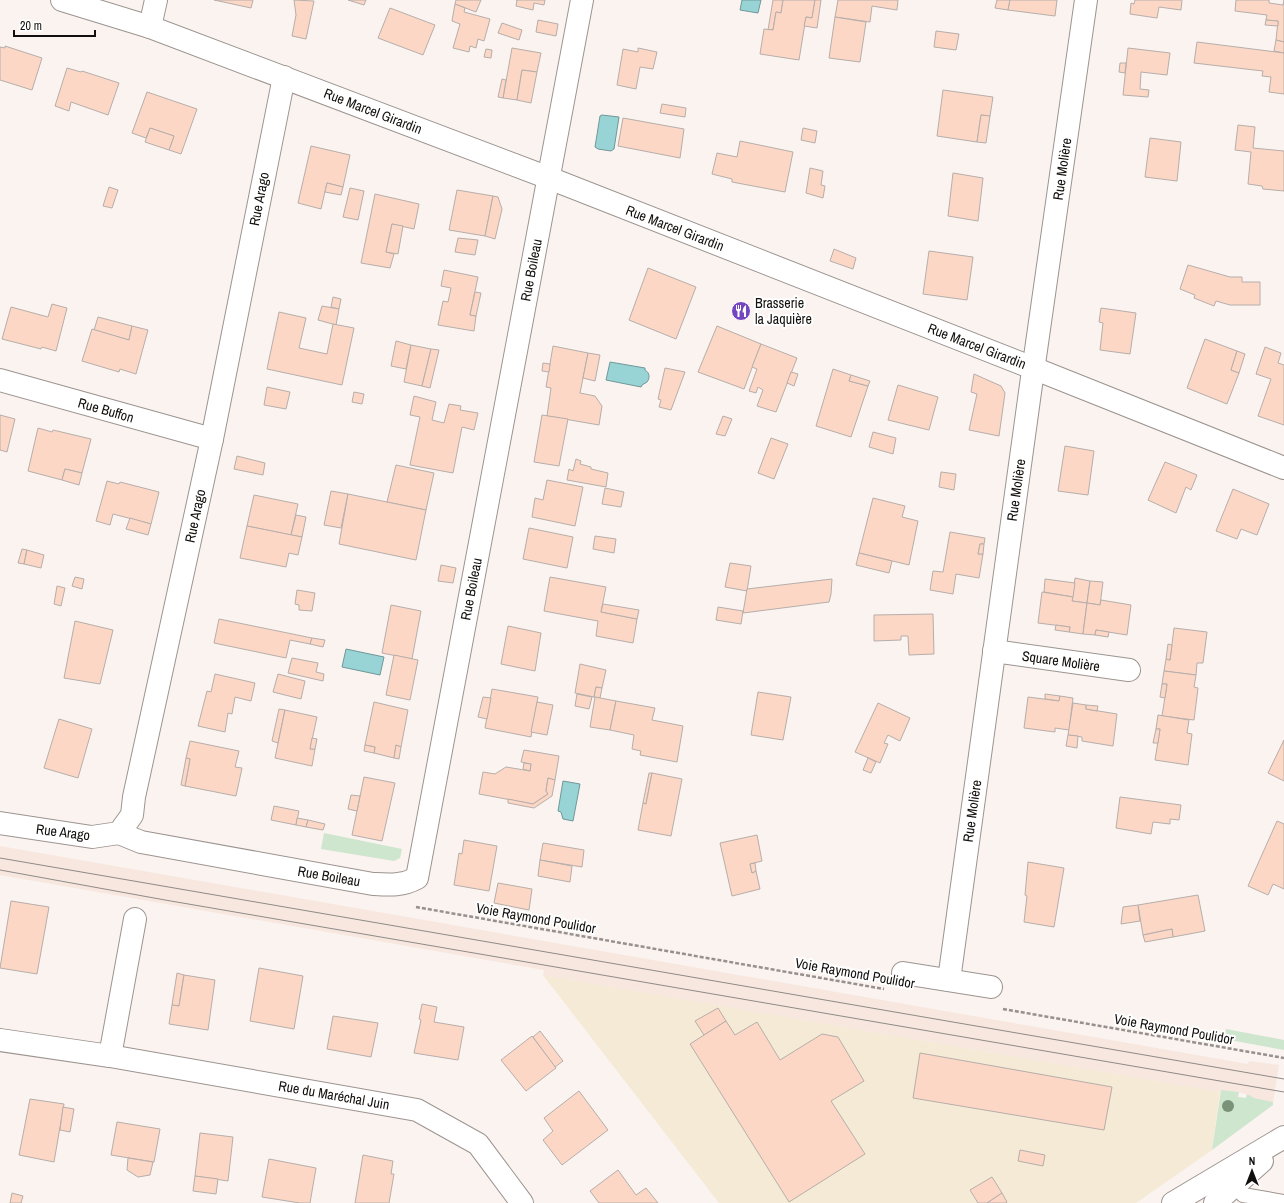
<svg xmlns="http://www.w3.org/2000/svg" width="1284" height="1203" viewBox="0 0 1284 1203" font-family="'Archivo Narrow',sans-serif">
	<rect width="100%" height="100%" fill="#fbf3ef"/>
	<polygon fill="#f4ead5" points="543,975 1220,1092 1212,1150 1136,1203 719,1203"/>
	<polygon fill="#f7e7df" points="0,846 1248,1064 1249,1061 1279,1065 1273,1102 1254,1098 1245,1094 1239,1092 1221,1090 1220,1092 543,975 544,970 0,875"/>
	<g fill="#cee5ce">
		<polygon points="324,833 402,849 400,858 394,861 321,849"/>
		<polygon points="1226,1029 1284,1040 1284,1050 1224,1039"/>
		<polygon points="1221,1090 1239,1092 1238,1097 1246,1098 1247,1094 1254,1098 1273,1102 1273,1105 1212,1150"/>
	</g>
	<g fill="#98d3d5" stroke="#709899">
		<polygon points="742,0 761,0 758,13 740,10"/>
		<polygon points="602,115 619,117 614,149 611,151 598,149 595,147 600,116"/>
		<path d="M610,362L645,368V370C650,373 650,378 647,382L642,385L641,387L606,380Z"/>
		<polygon points="346,649 384,657 380,675 342,667"/>
		<polygon points="563,781 580,784 573,821 563,819 561,812 558,811"/>
	</g>
	<g fill="#fdd7c6" stroke="#b6aeaa">
		<polygon points="214,0 253,0 251,8"/>
		<polygon points="294,0 314,1 306,39 292,36 296,15"/>
		<polygon points="348,0 366,0 364,5"/>
		<polygon points="456,0 481,0 476,12 455,4"/>
		<polygon points="517,0 516,0 545,0 544,5 534,3 533,10 516,6"/>
		<polygon points="773,0 783,0 781,13 776,12 773,30 768,30"/>
		<polygon points="783,0 815,0 812,18 806,17 799,60 760,54 764,29 773,30 776,12 781,13"/>
		<polygon points="815,0 821,0 817,28 804,26 806,17 812,18"/>
		<polygon points="838,0 898,0 897,10 872,6 870,22 835,17"/>
		<polygon points="997,0 1010,0 1008,10 995,8"/>
		<polygon points="1010,0 1057,0 1055,16 1008,10"/>
		<polygon points="1135,0 1182,0 1181,10 1159,7 1157,18 1130,14 1131,3 1134,4"/>
		<polygon points="1236,0 1269,0 1269,3 1283,5 1284,0 1284,42 1276,40 1278,21 1266,20 1267,15 1235,11"/>
		<polygon points="455,4 465,8 464,12 490,19 484,41 478,39 476,48 470,46 469,52 453,48 460,24 452,21"/>
		<polygon points="390,8 435,25 423,55 378,38"/>
		<polygon points="835,17 866,22 860,62 829,58"/>
		<polygon points="538,20 558,24 556,36 536,32"/>
		<polygon points="1266,20 1278,21 1278,26 1265,25"/>
		<polygon points="502,23 522,30 519,40 498,33"/>
		<polygon points="936,31 959,34 956,50 934,47"/>
		<polygon points="1276,40 1284,42 1284,53 1274,51"/>
		<polygon points="1197,42 1284,53 1284,94 1269,92 1271,77 1262,76 1263,71 1194,63"/>
		<polygon points="5,46 42,58 32,90 0,80 0,47 5,48"/>
		<polygon points="512,48 541,53 537,72 522,70 517,100 503,98"/>
		<polygon points="638,48 657,52 653,69 640,67 636,89 617,85 623,49 638,52"/>
		<polygon points="1128,48 1170,53 1167,75 1141,72 1140,89 1149,90 1148,97 1123,95"/>
		<polygon points="486,49 492,50 491,58 484,57"/>
		<polygon points="1120,63 1126,63 1125,73 1119,72"/>
		<polygon points="67,68 81,72 82,71 119,83 108,115 71,102 69,111 55,106"/>
		<polygon points="522,70 537,72 531,103 517,100"/>
		<polygon points="502,79 506,80 503,98 498,97"/>
		<polygon points="943,90 993,97 990,116 981,115 977,142 937,136"/>
		<polygon points="147,92 197,109 181,154 169,150 174,136 150,128 146,138 132,133"/>
		<polygon points="662,104 686,108 685,117 660,113"/>
		<polygon points="981,115 990,116 986,143 977,142"/>
		<polygon points="623,118 684,129 680,158 618,146"/>
		<polygon points="1238,125 1255,127 1253,148 1284,151 1284,191 1263,189 1262,186 1248,184 1251,152 1235,150"/>
		<polygon points="150,128 174,136 169,150 145,142"/>
		<polygon points="803,128 817,131 815,143 801,140"/>
		<polygon points="1150,138 1181,142 1177,181 1145,177"/>
		<polygon points="740,141 793,152 785,192 732,182 732,179 712,174 717,153 737,157"/>
		<polygon points="311,146 350,155 343,187 327,183 321,209 298,203"/>
		<polygon points="810,168 823,171 821,185 825,186 823,198 806,193"/>
		<polygon points="953,173 983,178 978,221 948,216"/>
		<polygon points="327,183 343,187 341,195 325,192"/>
		<polygon points="109,187 118,190 112,208 103,206"/>
		<polygon points="350,188 364,191 358,220 343,217"/>
		<polygon points="457,190 493,196 485,236 449,230"/>
		<polygon points="375,194 419,204 414,229 392,224 386,252 394,254 390,268 361,263"/>
		<polygon points="493,196 498,197 502,209 495,239 485,236"/>
		<polygon points="392,224 403,226 398,254 386,252"/>
		<polygon points="458,238 478,240 475,255 455,252"/>
		<polygon points="834,249 856,258 853,269 830,261"/>
		<polygon points="929,251 973,257 967,300 923,294"/>
		<polygon points="1188,265 1230,277 1242,277 1242,282 1260,282 1260,305 1230,305 1216,301 1214,306 1194,298 1195,295 1180,289"/>
		<polygon points="648,268 696,287 676,339 629,320"/>
		<polygon points="444,270 478,277 470,315 476,316 474,331 438,325 443,301 448,302 451,288 441,286"/>
		<polygon points="475,292 481,293 476,316 470,315"/>
		<polygon points="333,297 341,299 339,309 331,307"/>
		<polygon points="52,304 67,308 56,351 42,347 41,349 2,339 11,307 48,317"/>
		<polygon points="322,306 339,309 336,325 318,320"/>
		<polygon points="1101,308 1136,313 1130,354 1100,350 1103,323 1099,322"/>
		<polygon points="279,312 306,318 299,348 327,354 333,324 354,328 342,385 267,369"/>
		<polygon points="98,317 132,326 129,340 94,330"/>
		<polygon points="132,326 148,330 136,374 120,369 119,372 82,361 92,329 129,340"/>
		<polygon points="717,326 761,344 744,389 698,372"/>
		<polygon points="1205,339 1237,351 1231,370 1239,373 1227,404 1187,388"/>
		<polygon points="396,341 411,345 406,369 391,366"/>
		<polygon points="761,344 797,358 776,412 757,406 763,390 758,387 756,393 749,391 757,369 752,367"/>
		<polygon points="411,345 431,349 422,386 404,382"/>
		<polygon points="553,346 588,353 580,393 595,396 602,406 599,425 547,416 551,388 546,387"/>
		<polygon points="1265,347 1281,353 1278,363 1284,365 1284,425 1258,416 1271,379 1256,374"/>
		<polygon points="431,349 439,350 430,388 422,386"/>
		<polygon points="1237,351 1245,354 1239,373 1231,370"/>
		<polygon points="588,353 600,355 595,381 583,378"/>
		<polygon points="543,363 550,364 549,372 542,371"/>
		<polygon points="665,368 685,372 671,410 659,407 661,400 658,399"/>
		<polygon points="833,369 851,375 849,381 868,386 851,437 816,426"/>
		<polygon points="791,372 798,374 794,386 787,383"/>
		<polygon points="974,374 1001,386 1005,393 999,436 969,430 977,394 971,392"/>
		<polygon points="851,375 870,381 868,386 849,381"/>
		<polygon points="898,385 938,397 929,430 888,420"/>
		<polygon points="267,387 290,392 286,409 264,405"/>
		<polygon points="354,392 364,394 362,404 352,402"/>
		<polygon points="414,396 436,402 432,420 444,423 449,404 461,406 460,410 478,413 474,430 462,427 453,473 410,465 420,417 410,415"/>
		<polygon points="0,415 15,419 7,452 0,450"/>
		<polygon points="542,415 568,419 559,466 534,462"/>
		<polygon points="723,416 732,419 725,436 716,434"/>
		<polygon points="38,428 52,432 53,430 91,439 82,473 65,469 62,480 28,471"/>
		<polygon points="873,432 896,438 893,454 869,447"/>
		<polygon points="771,438 788,444 774,479 758,473"/>
		<polygon points="1065,446 1094,451 1088,495 1058,491"/>
		<polygon points="237,456 265,463 263,475 234,469"/>
		<polygon points="576,459 581,461 580,464 591,467 591,469 608,473 606,487 567,480 569,469 573,471"/>
		<polygon points="1165,462 1197,475 1191,490 1186,487 1176,513 1148,500"/>
		<polygon points="396,465 434,473 426,510 387,502"/>
		<polygon points="65,469 82,473 79,485 62,480"/>
		<polygon points="941,472 956,474 954,490 939,487"/>
		<polygon points="547,480 583,487 575,526 532,517 535,498 543,500"/>
		<polygon points="107,481 119,484 120,482 159,492 151,524 113,514 110,525 96,521"/>
		<polygon points="605,488 624,492 621,507 602,504"/>
		<polygon points="1233,489 1269,504 1257,535 1241,529 1237,539 1216,531"/>
		<polygon points="331,491 348,494 341,528 324,525"/>
		<polygon points="348,494 426,510 416,560 339,544"/>
		<polygon points="254,495 298,504 291,535 247,526"/>
		<polygon points="873,498 905,506 902,517 918,521 909,565 859,553"/>
		<polygon points="296,515 306,517 302,537 291,535"/>
		<polygon points="130,518 151,524 148,535 126,529"/>
		<polygon points="247,526 302,537 298,555 289,553 286,567 240,558"/>
		<polygon points="529,528 573,537 567,568 523,559"/>
		<polygon points="950,532 985,538 984,544 980,544 978,554 983,554 979,578 956,574 953,594 930,590 933,571 943,572"/>
		<polygon points="595,536 616,539 614,553 593,549"/>
		<polygon points="980,544 984,544 983,554 978,554"/>
		<polygon points="22,549 27,550 24,564 18,563"/>
		<polygon points="27,550 44,555 41,568 24,564"/>
		<polygon points="859,553 892,561 889,573 856,565"/>
		<polygon points="730,563 751,566 747,591 725,587"/>
		<polygon points="441,565 456,568 453,583 438,581"/>
		<polygon points="75,577 84,579 82,589 72,586"/>
		<polygon points="550,577 606,587 601,612 637,619 633,643 596,636 598,621 544,611"/>
		<polygon points="1075,578 1090,581 1087,603 1072,601"/>
		<polygon points="832,579 831,594 829,602 743,613 747,589"/>
		<polygon points="1045,579 1075,583 1073,597 1044,592"/>
		<polygon points="1090,581 1103,582 1100,605 1087,603"/>
		<polygon points="57,586 65,588 61,606 54,604"/>
		<polygon points="297,590 315,593 312,611 299,610 299,605 295,604"/>
		<polygon points="1042,592 1073,597 1072,601 1087,603 1083,634 1069,632 1070,627 1038,623"/>
		<polygon points="1101,600 1131,605 1127,635 1096,630 1095,635 1083,634 1087,603 1100,605"/>
		<polygon points="603,604 639,610 637,619 601,612"/>
		<polygon points="391,605 421,611 412,659 382,653"/>
		<polygon points="718,607 743,611 741,624 716,620"/>
		<polygon points="933,614 934,654 909,655 908,636 901,636 901,640 874,641 874,615"/>
		<polygon points="219,619 312,638 310,644 290,640 286,658 214,643"/>
		<polygon points="75,621 113,630 100,684 64,678"/>
		<polygon points="1056,625 1070,627 1069,632 1055,630"/>
		<polygon points="508,626 541,633 535,671 501,664"/>
		<polygon points="1174,628 1207,632 1203,663 1197,663 1196,675 1164,671 1166,659 1170,660"/>
		<polygon points="1096,630 1109,632 1108,637 1095,635"/>
		<polygon points="312,638 325,640 323,647 310,644"/>
		<polygon points="1168,644 1172,645 1170,660 1166,659"/>
		<polygon points="394,655 418,660 410,700 386,695"/>
		<polygon points="292,658 318,663 316,672 324,674 323,681 288,673"/>
		<polygon points="580,664 606,670 602,688 596,687 594,697 575,693"/>
		<polygon points="1164,671 1196,675 1194,687 1198,688 1194,720 1162,716 1167,684 1162,684"/>
		<polygon points="215,674 255,683 251,701 235,697 232,714 228,713 225,732 198,726 207,691 211,692"/>
		<polygon points="278,674 305,681 301,699 273,692"/>
		<polygon points="1162,684 1167,684 1165,698 1160,697"/>
		<polygon points="596,687 602,688 600,698 594,697"/>
		<polygon points="492,689 538,697 531,737 485,728"/>
		<polygon points="758,692 791,697 783,740 751,735"/>
		<polygon points="577,694 592,697 589,709 575,706"/>
		<polygon points="1045,694 1060,696 1059,701 1045,699"/>
		<polygon points="1060,696 1073,698 1069,730 1055,728 1055,732 1024,728 1028,697 1059,701"/>
		<polygon points="483,697 491,698 487,719 478,717"/>
		<polygon points="595,697 616,701 610,730 590,727"/>
		<polygon points="616,701 655,708 652,720 683,726 677,762 640,755 641,751 632,749 634,735 610,730"/>
		<polygon points="374,702 408,710 401,747 396,745 394,758 374,753 375,747 365,745"/>
		<polygon points="537,702 553,705 547,735 531,732"/>
		<polygon points="878,703 910,718 900,741 888,735 884,743 888,744 880,763 855,752"/>
		<polygon points="1073,703 1086,705 1086,709 1117,714 1113,746 1082,741 1082,737 1068,735"/>
		<polygon points="1086,705 1098,706 1097,711 1086,709"/>
		<polygon points="279,709 285,710 278,743 272,741"/>
		<polygon points="285,710 317,717 310,749 315,749 312,766 275,758"/>
		<polygon points="1158,715 1189,720 1187,733 1192,734 1188,765 1155,760 1160,729 1156,729"/>
		<polygon points="59,719 92,729 78,778 44,768"/>
		<polygon points="1156,729 1160,729 1158,743 1153,743"/>
		<polygon points="1068,735 1078,736 1077,748 1066,746"/>
		<polygon points="312,738 317,739 315,749 310,749"/>
		<polygon points="1284,740 1284,781 1268,773"/>
		<polygon points="190,741 239,751 235,767 242,768 236,796 185,786 190,759 186,758"/>
		<polygon points="365,745 375,747 374,753 364,751"/>
		<polygon points="396,745 401,747 399,759 394,758"/>
		<polygon points="524,750 559,756 555,780 548,778 546,791 548,794 533,804 479,794 483,772 495,774 506,767 530,771 531,764 521,762"/>
		<polygon points="186,758 190,759 185,786 181,785"/>
		<polygon points="868,758 876,762 871,773 863,770"/>
		<polygon points="524,763 531,764 530,771 523,769"/>
		<polygon points="649,773 652,773 646,804 643,803"/>
		<polygon points="652,773 682,779 671,836 638,830 643,803 646,804"/>
		<polygon points="364,777 395,783 382,841 352,835"/>
		<polygon points="548,778 555,780 552,796 534,808 508,803 508,799 533,804 548,794 546,791"/>
		<polygon points="351,795 360,796 357,811 348,809"/>
		<polygon points="1120,797 1181,805 1179,820 1170,819 1170,824 1153,822 1151,834 1116,828"/>
		<polygon points="274,806 299,811 296,825 271,820"/>
		<polygon points="297,818 308,820 306,827 296,825"/>
		<polygon points="308,820 325,824 323,830 306,827"/>
		<polygon points="1277,821 1284,824 1284,889 1273,884 1268,895 1248,886"/>
		<polygon points="757,835 762,861 750,864 752,873 756,871 760,889 732,896 720,843"/>
		<polygon points="464,840 497,846 489,891 454,885 459,853 462,854"/>
		<polygon points="543,843 584,850 582,867 540,860"/>
		<polygon points="540,860 572,866 570,882 538,876"/>
		<polygon points="1028,862 1064,868 1054,927 1024,922 1027,896 1025,895"/>
		<polygon points="755,863 756,871 752,873 750,864"/>
		<polygon points="498,883 532,889 529,910 494,903"/>
		<polygon points="1198,895 1205,931 1173,937 1172,929 1143,935 1138,905"/>
		<polygon points="11,901 49,907 37,974 0,968"/>
		<polygon points="1138,905 1140,921 1121,924 1123,907"/>
		<polygon points="1172,929 1173,937 1145,942 1143,935"/>
		<polygon points="259,968 303,976 294,1029 250,1021"/>
		<polygon points="177,973 184,975 179,1006 172,1005"/>
		<polygon points="184,975 215,980 208,1030 169,1024 172,1005 179,1006"/>
		<polygon points="422,1004 437,1007 434,1022 464,1027 458,1060 414,1053 421,1020 419,1019"/>
		<polygon points="718,1008 726,1021 704,1035 695,1021"/>
		<polygon points="333,1016 378,1023 371,1057 327,1049"/>
		<polygon points="726,1021 735,1035 757,1022 780,1060 822,1034 838,1037 864,1081 831,1101 865,1154 789,1202 690,1044"/>
		<polygon points="540,1031 563,1061 555,1067 533,1037"/>
		<polygon points="532,1036 556,1068 526,1091 501,1060"/>
		<polygon points="920,1053 1112,1087 1104,1130 913,1098"/>
		<polygon points="579,1091 608,1130 562,1165 543,1140 553,1131 544,1118"/>
		<polygon points="30,1099 64,1104 54,1162 19,1155"/>
		<polygon points="63,1107 74,1109 70,1132 60,1130"/>
		<polygon points="117,1122 160,1129 154,1162 111,1155"/>
		<polygon points="200,1133 233,1137 228,1181 195,1176"/>
		<polygon points="1020,1150 1045,1155 1043,1166 1018,1161"/>
		<polygon points="363,1155 393,1161 391,1174 394,1174 389,1203 355,1203"/>
		<polygon points="128,1158 153,1162 150,1175 138,1177 127,1170"/>
		<polygon points="269,1159 316,1168 310,1203 300,1203 262,1197"/>
		<polygon points="618,1170 636,1195 646,1188 658,1203 599,1203 590,1191"/>
		<polygon points="195,1176 218,1179 216,1194 193,1191"/>
		<polygon points="992,1177 1002,1193 987,1203 978,1203 970,1190"/>
		<polygon points="12,1193 23,1196 21,1203 10,1203"/>
		<polygon points="1002,1193 1007,1202 1006,1203 987,1203"/>
	</g>
	<g fill="none" stroke-linecap="round" stroke-linejoin="round">
		<g stroke="#9c9490" stroke-width="16">
			<polyline id="service" points="1230,1181 1243,1195 1284,1202"/>
		</g>
		<g stroke="#9c9490" stroke-width="24">
			<g id="minor">
				<polyline points="62,0 150,27 549,178 1033,368 1284,468"/>
				<polyline points="150,27 156,0"/>
				<polyline points="0,380 212,439"/>
				<polyline points="994,651 1129,670"/>
				<polyline points="0,823 92,837 119,833 132,815 134,797 212,439 284,77"/>
				<path d="M119,833L141,842L373,884C390,885 402,886 417,878L582,0"/>
				<polyline points="903,973 991,987"/>
				<polyline points="949,980 1030,392 1086,0"/>
				<polyline points="0,1040 110,1056 417,1110 478,1144 522,1203"/>
				<polyline points="110,1056 135,919"/>
			</g>
		</g>
		<g stroke="#9c9490" stroke-width="24">
			<g id="secondary">
				<polyline points="1173,1203 1284,1137"/>
				<polyline points="1215,1203 1262,1161"/>
			</g>
		</g>
		<g stroke="#96918e" stroke-width="2.5" stroke-dasharray="4 2" stroke-linecap="butt">
			<polyline points="416,907 884,989"/>
			<polyline points="1003,1009 1284,1058"/>
		</g>
		<use href="#service" stroke="#fff" stroke-width="14"/>
		<use href="#minor" stroke="#fff" stroke-width="22"/>
		<use href="#secondary" stroke="#fff" stroke-width="22"/>
		<g stroke="#8f8a87" stroke-width="1">
			<polyline points="0,858 1284,1079"/>
			<polyline points="0,870 165,900 1284,1092"/>
		</g>
	</g>
	<circle fill="#799278" cx="1228" cy="1106" r="6"/>
	<defs>
		<g id="restaurant-disc" transform="scale(1)"><circle r="9.5" fill="#7345be" stroke="#fff"/><path d="M-5-6h1v4h1v-4h1v4h1v-4h1v5L-1.5 .5V6h-2V.5L-5-1ZM5-6V6H3V1.5H1.5Q1.5-4 5-6Z" fill="#fff"/></g>
	</defs>
	<g fill-rule="evenodd">
		<use href="#restaurant-disc" x="741" y="311"/>
	</g>
	<g text-anchor="middle" dominant-baseline="central" stroke-width="4" stroke-linejoin="round" paint-order="stroke">
		<g font-size="14" fill="#12100e" stroke="#fff">
			<text transform="translate(373 111) rotate(21)">Rue Marcel Girardin</text>
			<text transform="translate(1062 169) rotate(-82)">Rue Molière</text>
			<text transform="translate(259 199) rotate(-79)">Rue Arago</text>
			<text transform="translate(675 228) rotate(21)">Rue Marcel Girardin</text>
			<text transform="translate(531 270) rotate(-79)">Rue Boileau</text>
			<text transform="translate(977 346) rotate(21)">Rue Marcel Girardin</text>
			<text transform="translate(106 410) rotate(16)">Rue Buffon</text>
			<text transform="translate(1016 490) rotate(-82)">Rue Molière</text>
			<text transform="translate(195 516) rotate(-78)">Rue Arago</text>
			<text transform="translate(471 589) rotate(-79)">Rue Boileau</text>
			<text transform="translate(1061 661) rotate(8)">Square Molière</text>
			<text transform="translate(972 811) rotate(-82)">Rue Molière</text>
			<text transform="translate(63 832) rotate(7)">Rue Arago</text>
			<text transform="translate(329 876) rotate(10)">Rue Boileau</text>
			<text transform="translate(536 918) rotate(10)">Voie Raymond Poulidor</text>
			<text transform="translate(855 973) rotate(10)">Voie Raymond Poulidor</text>
			<text transform="translate(1174 1029) rotate(10)">Voie Raymond Poulidor</text>
			<text transform="translate(334 1095) rotate(10)">Rue du Maréchal Juin</text>
		</g>
		<g font-size="14" fill="#12100e" stroke="#fff" text-anchor="start">
			<text x="755" y="303">Brasserie<tspan x="755" dy="16">la Jaquière</tspan></text>
		</g>
	</g>
	<g transform="translate(1252 1171)" stroke="#ffffff" stroke-width="3" paint-order="stroke">
	<path d="M0-3L7 15L0 10L-7 15Z" fill="#12100e"/>
	<text y="-6" font-size="11" font-weight="bold" text-anchor="middle" fill="#12100e">N</text>
	</g>
	<path d="M14 30v6h81v-6" fill="none" stroke="#12100e" stroke-width="2"/>
	<text x="20" y="30" font-size="12" fill="#12100e" stroke="#ffffff" stroke-width="3" paint-order="stroke">20 m</text>
</svg>
